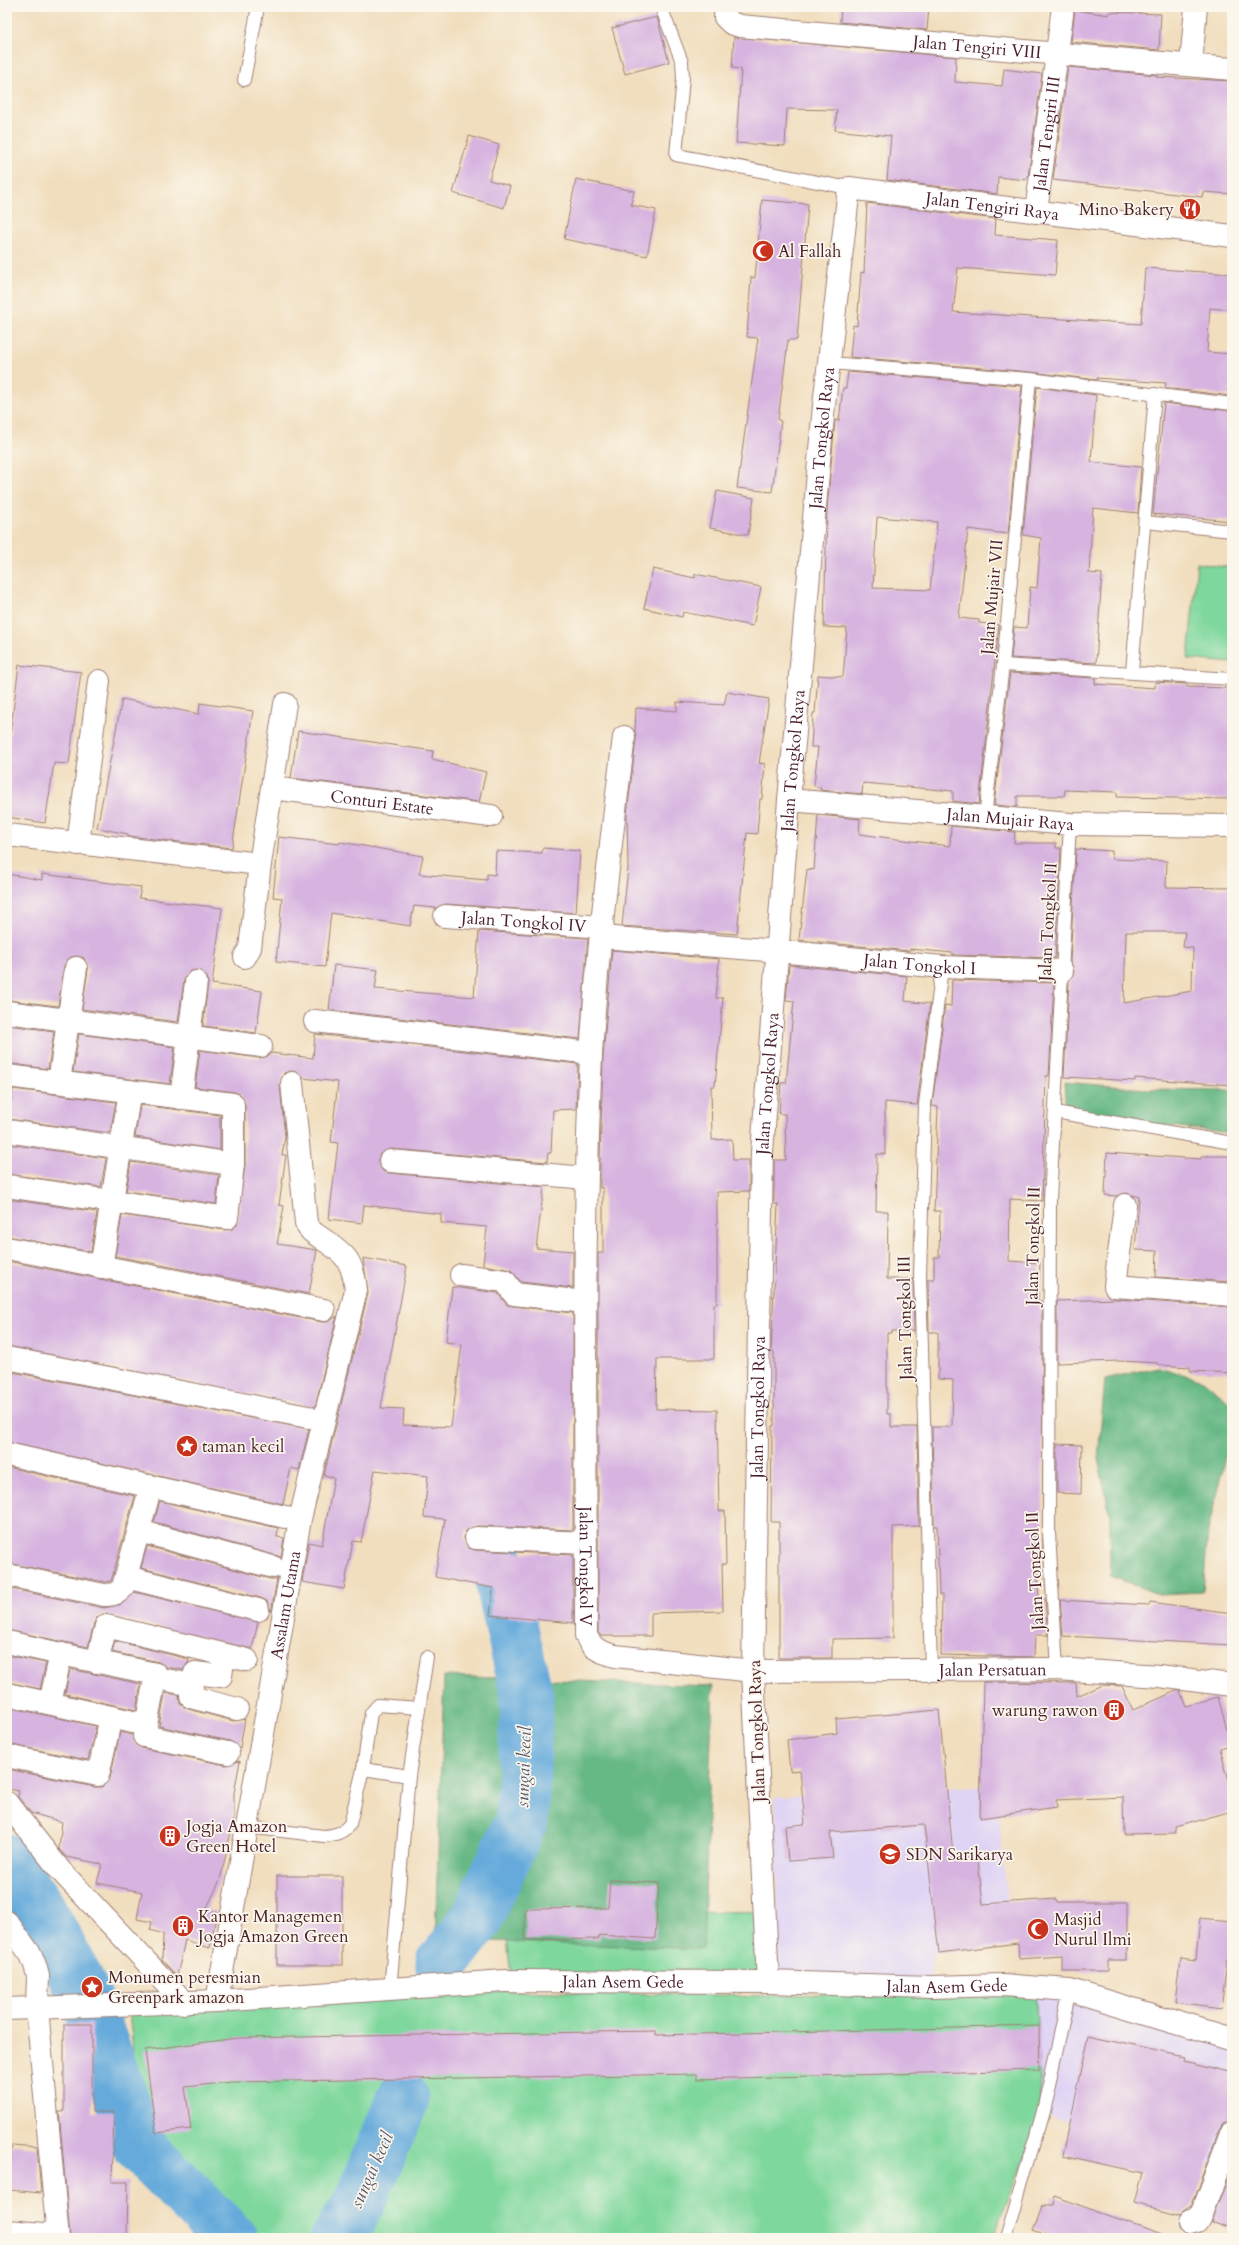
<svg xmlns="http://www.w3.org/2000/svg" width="1239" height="2245" viewBox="0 0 1239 2245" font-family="Cardo,serif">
	<rect width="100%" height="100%" fill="#fbf7ec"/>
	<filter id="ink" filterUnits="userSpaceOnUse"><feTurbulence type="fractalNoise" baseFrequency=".025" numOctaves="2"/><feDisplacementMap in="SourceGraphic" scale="8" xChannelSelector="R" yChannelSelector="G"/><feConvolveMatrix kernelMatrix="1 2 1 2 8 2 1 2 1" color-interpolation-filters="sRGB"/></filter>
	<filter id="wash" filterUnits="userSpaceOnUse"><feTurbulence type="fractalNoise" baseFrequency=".012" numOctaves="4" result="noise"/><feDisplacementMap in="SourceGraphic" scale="16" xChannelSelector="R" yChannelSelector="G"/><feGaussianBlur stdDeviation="0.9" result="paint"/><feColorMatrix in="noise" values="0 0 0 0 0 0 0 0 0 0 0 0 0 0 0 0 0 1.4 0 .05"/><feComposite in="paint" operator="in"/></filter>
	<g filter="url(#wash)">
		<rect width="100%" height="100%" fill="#f1debe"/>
		<g fill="#e0d4f4">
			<polygon points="995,1785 1013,1946 932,1954 930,1978 779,1981 775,1797"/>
			<polygon points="1035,1985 1232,2044 1232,2169 1042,2115"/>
		</g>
		<g fill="#7ed79c" stroke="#647b64">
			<polygon points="1197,563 1232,568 1232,663 1188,659"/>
			<polygon points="504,1910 771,1912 763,1974 511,1976"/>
			<polygon points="1035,1985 1042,2115 993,2238 234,2238 232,2233 143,2143 129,2011 507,1991 767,1996"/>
		</g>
		<g fill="#66b884" stroke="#586c58">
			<polygon points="1064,1082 1146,1089 1232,1090 1232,1133 1066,1114"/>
			<polygon points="1158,1367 1203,1380 1232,1405 1232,1426 1208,1531 1203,1592 1158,1594 1110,1576 1110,1515 1098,1458 1105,1379"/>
			<polygon points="444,1676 713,1686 703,1949 435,1939"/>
		</g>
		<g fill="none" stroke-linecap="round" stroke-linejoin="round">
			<g stroke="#65aadb" stroke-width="53">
				<polyline points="7,1860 40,1910 84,1993 139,2146 230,2238"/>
				<polyline points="442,1964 477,1918 522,1819 527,1696 495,1553"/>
				<polyline points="336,2238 357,2208 403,2099"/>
			</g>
		</g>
		<g id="blocks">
			<g fill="#d7b4e0" fill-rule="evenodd">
				<polygon points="841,7 929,7 927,30 840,22"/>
				<polygon points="1075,10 1109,15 1109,12 1161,14 1159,50 1071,42"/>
				<polygon points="657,17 669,62 625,74 612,28"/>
				<polygon points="734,37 956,57 955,82 1002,86 1004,69 1042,74 1028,177 1026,177 1026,180 998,177 997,194 887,180 891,136 835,130 837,110 787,109 785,146 736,143 741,69 732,68"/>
				<polygon points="1068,67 1157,75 1157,77 1232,81 1232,194 1203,192 1202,197 1053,180"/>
				<polygon points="469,136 499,145 489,180 510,186 504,208 453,193"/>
				<polygon points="576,179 634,191 631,205 656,210 647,256 564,239"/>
				<polygon points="762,200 808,204 797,340 788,340 778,420 781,421 772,492 737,488 758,338 747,337 751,277 755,278"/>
				<polygon points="867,203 996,219 995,235 1058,240 1055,275 958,268 953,312 1141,324 1145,268 1232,274 1232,310 1210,308 1207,352 1232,354 1232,396 1165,388 1166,383 1097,378 1097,380 1031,372 850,357 853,325 857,326 861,272 864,273"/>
				<path d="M848,372L1022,386L1008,534L968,529L959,618L979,620V623L999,625L979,804L953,801V791L863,783L862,794L820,790L821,787L814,786L818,747H811L813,713H815L818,675L843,677L847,628L824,627L827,509L835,420L839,421L843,388H846ZM877,517L937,522L930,590L873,588Z"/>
				<polygon points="1037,387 1096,395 1091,462 1141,467 1138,513 1093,508 1089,573 1102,574 1096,663 1011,658 1014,627 1027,628 1030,587 1037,588 1041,538 1023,535"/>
				<polygon points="1164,403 1232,411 1232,521 1153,514"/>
				<polygon points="717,491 754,498 748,535 710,528"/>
				<polygon points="653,569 695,578 695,574 761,587 753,626 683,612 682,617 644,608"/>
				<polygon points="19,665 81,672 69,764 54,763 45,823 7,817 7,758"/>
				<polygon points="1010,673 1095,678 1095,684 1155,688 1155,682 1187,684 1187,687 1232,688 1232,799 1117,797 1117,792 1065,790 1064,796 1017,796 1017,807 994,805"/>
				<polygon points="727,692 769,699 759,763 765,764 762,799 760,799 757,834 747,833 737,934 622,926 628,868 627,814 636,739 635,731 636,708 677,711 677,702 724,705"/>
				<polygon points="122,699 199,714 200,703 253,711 232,848 128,836 128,834 97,828"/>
				<polygon points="298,731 433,751 432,759 486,772 479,802 291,778"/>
				<polygon points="818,815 860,819 859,834 950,846 951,826 1015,832 1014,843 1056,843 1056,848 1061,848 1055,958 953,955 953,953 910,949 909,951 799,940 807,869 814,870"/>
				<polygon points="279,837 339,844 340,842 423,856 419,874 487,880 487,874 495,875 496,851 542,853 543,848 580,851 576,913 446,904 436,908 414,906 410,926 331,913 325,967 276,962 282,898 273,897"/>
				<path d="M1076,849L1112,851V859L1167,861L1166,887L1232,888V1085L1135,1078V1081L1064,1077L1069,981L1074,972L1070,962ZM1126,932H1185L1183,947L1193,948L1192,991L1124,1003Z"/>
				<polygon points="7,874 42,880 42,874 141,887 139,898 222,908 212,984 262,991 256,1033 203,1026 208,983 207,977 198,970 191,971 184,980 178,1022 82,1009 88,969 84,958 77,956 71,957 64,966 58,1006 7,1000"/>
				<polygon points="479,931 588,938 580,1039 329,1010 334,965 378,970 375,989 474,997"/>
				<polygon points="612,950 719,959 716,998 723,998 715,1086 711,1086 712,1140 732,1139 733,1160 749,1160 749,1191 717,1192 717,1304 714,1304 714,1359 657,1359 656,1409 717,1410 719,1511 725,1511 726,1564 722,1564 723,1611 651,1613 651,1636 601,1636 598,1632 598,1253 603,1253 603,1188 600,1188 600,1161 603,1057"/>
				<polygon points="789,965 907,976 905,1001 930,1004 917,1105 885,1102 885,1154 877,1154 876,1211 888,1211 887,1279 913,1279 914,1331 891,1331 891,1333 887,1333 887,1414 891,1414 891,1427 917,1427 919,1526 893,1527 893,1638 832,1639 832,1658 779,1658 779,1522 771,1522 772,1426 774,1426 774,1352 771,1352 778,1204 774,1204 774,1160 786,1160 785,1114 779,1114 781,1083 786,1083 794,1001 786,1000"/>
				<polygon points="952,980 1054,983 1049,1076 1046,1076 1042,1201 1010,1199 1009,1261 1040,1263 1038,1301 1042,1301 1043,1553 1037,1553 1039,1599 1045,1599 1048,1635 1035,1635 1034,1657 941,1655 942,1595 939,1595 937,1526 934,1526 932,1427 952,1427 953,1380 938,1379 938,1332 929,1332 928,1279 934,1279 934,1257 939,1257 940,1211 934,1211 938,1107 932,1106 945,1005 951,1006"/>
				<polygon points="7,1025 54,1031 48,1069 7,1063"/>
				<polygon points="79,1034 175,1047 170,1084 73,1072"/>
				<polygon points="315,1034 578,1064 576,1109 553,1110 551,1153 548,1153 547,1162 391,1149 380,1154 378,1160 383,1171 389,1173 544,1187 536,1248 573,1251 573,1288 521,1282 511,1270 483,1265 487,1227 441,1223 441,1214 364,1205 362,1223 329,1219 338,1143 331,1142 338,1082 303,1078 297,1072 291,1071 284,1073 280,1084 285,1137 282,1155 286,1155 279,1205 284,1206 277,1244 317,1250 309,1294 115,1256 122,1215 225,1230 232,1229 237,1225 245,1165 245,1104 240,1094 235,1092 195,1087 200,1050 259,1058 266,1057 271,1053 313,1058"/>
				<polygon points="13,1089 116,1102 110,1133 8,1119"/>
				<polygon points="140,1105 220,1115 220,1150 135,1137"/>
				<polygon points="7,1144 106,1158 101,1187 7,1174"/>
				<polygon points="1107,1153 1201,1159 1201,1156 1232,1156 1232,1282 1156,1277 1157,1251 1135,1250 1139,1197 1126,1193 1117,1196 1105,1195"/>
				<polygon points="131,1162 219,1175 216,1204 126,1191"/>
				<polygon points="7,1199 97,1212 91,1252 7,1236"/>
				<polygon points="363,1258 407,1266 381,1408 404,1409 403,1425 451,1427 462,1344 446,1342 452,1287 498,1293 507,1305 513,1306 573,1313 573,1530 477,1526 466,1531 464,1538 469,1548 475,1550 573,1555 573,1623 490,1615 493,1588 435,1577 445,1519 424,1517 428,1476 375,1470 361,1542 353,1541 344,1589 302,1582 309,1542 322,1545 334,1478 324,1475 368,1293"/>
				<polygon points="7,1261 322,1322 328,1322 337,1316 315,1407 7,1346"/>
				<polygon points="1117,1299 1232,1307 1232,1373 1190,1371 1190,1367 1158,1365 1158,1363 1120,1361 1057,1363 1057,1301"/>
				<polygon points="7,1371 309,1429 299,1470 291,1468 283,1504 7,1442"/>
				<polygon points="1057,1444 1082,1445 1081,1494 1057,1493"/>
				<polygon points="7,1467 135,1496 111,1581 105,1582 7,1563"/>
				<polygon points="160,1501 278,1528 277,1537 284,1538 281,1557 154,1522"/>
				<polygon points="147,1546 270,1579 277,1579 271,1612 267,1601 261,1598 141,1568"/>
				<polygon points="7,1588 104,1608 122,1604 134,1592 258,1622 252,1649 103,1614 97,1617 94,1623 88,1647 7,1630"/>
				<polygon points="1060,1600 1149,1605 1150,1602 1232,1613 1232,1645 1063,1636"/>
				<polygon points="115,1641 189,1659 188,1663 183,1670 166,1667 159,1662 112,1652"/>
				<polygon points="7,1655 46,1663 40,1689 7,1682"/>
				<polygon points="70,1669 141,1684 136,1710 65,1694"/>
				<polygon points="983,1682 1076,1683 1077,1696 1102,1685 1122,1686 1133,1710 1176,1691 1180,1691 1186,1706 1218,1697 1231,1745 1220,1748 1232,1791 1232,1811 1175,1827 1176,1833 1124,1834 1123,1797 1056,1800 1057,1807 980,1818"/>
				<polygon points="165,1693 179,1695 180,1704 188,1709 234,1721 245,1719 240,1748 230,1741 159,1726"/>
				<polygon points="7,1707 96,1726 88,1760 7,1744"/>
				<polygon points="939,1710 953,1854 977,1853 983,1904 1056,1899 1057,1902 1127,1902 1127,1960 1107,1960 1107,1971 1062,1971 1062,1956 1019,1959 1018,1943 939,1953 924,1825 830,1832 833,1858 788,1861 785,1826 805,1824 800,1770 790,1771 787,1740 837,1733 836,1719"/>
				<polygon points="120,1732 132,1735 136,1745 142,1748 226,1765 240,1761 234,1793 234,1819 227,1850 220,1880 206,1910 217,1912 210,1948 185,1940 177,1976 162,1960 163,1934 150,1930 152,1922 137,1919 142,1892 97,1883 102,1864 66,1857 59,1849 62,1822 31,1813 18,1797 19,1791 7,1789 7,1769 95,1787 102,1787 110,1778"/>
				<rect x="277" y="1876" width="65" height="89"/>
				<polygon points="610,1880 659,1883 655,1939 599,1935 599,1939 525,1940 525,1909 608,1908"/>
				<polygon points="1200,1918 1232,1921 1232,1961 1228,1961 1222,2009 1175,2003 1180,1958 1196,1960"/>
				<polygon points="64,2024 92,2024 92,2112 114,2112 112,2182 128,2182 127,2238 70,2237 59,2111 64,2111"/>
				<polygon points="1039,2026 1040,2070 697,2079 697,2074 231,2082 185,2087 191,2129 156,2133 145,2050 238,2038 656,2031 656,2035"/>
				<polygon points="1088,2036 1184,2057 1183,2060 1232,2072 1232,2122 1224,2124 1220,2130 1192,2206 1181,2215 1134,2203 1142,2173 1062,2155"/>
				<polygon points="12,2145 37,2147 41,2193 9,2190"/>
				<polygon points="1232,2169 1232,2228 1212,2221"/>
				<polygon points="1053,2196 1162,2234 1161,2238 1058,2238 1033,2229 1042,2205 1051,2205"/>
			</g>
		</g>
	</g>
	<g filter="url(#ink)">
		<use href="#blocks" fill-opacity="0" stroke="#9e7e74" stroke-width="1"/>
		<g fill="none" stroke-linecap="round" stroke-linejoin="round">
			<g stroke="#9e7e74" stroke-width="14">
				<g id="lane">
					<polyline points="661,7 682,62 683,77 676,155 849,188"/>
					<polyline points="244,80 258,7"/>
					<polyline points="830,363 1030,379 1232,404"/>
					<polyline points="1145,522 1232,531"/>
					<polyline points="1003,665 1232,679"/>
					<polyline points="1132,672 1155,394"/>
					<polyline points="985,817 1003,665 1030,379"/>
					<polyline points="1055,1112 1232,1143"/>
					<polyline points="1057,1669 1049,1533 1050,1200 1070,824"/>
					<polyline points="931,1670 920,1276 925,1105 942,967"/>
					<polyline points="409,1776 363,1769 371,1713 378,1705 419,1708"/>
					<path d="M247,1827L324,1836C335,1835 343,1833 350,1824L363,1769"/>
					<polyline points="390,1990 409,1776 427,1657"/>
					<polyline points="1006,2238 1042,2115 1070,1990"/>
				</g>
			</g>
			<g stroke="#9e7e74" stroke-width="24">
				<g id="street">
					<path id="s1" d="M726,7L725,17L731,23L740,26L1232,69"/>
					<polyline points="1191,64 1196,7"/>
					<path id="s2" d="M1036,212L1063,7"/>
					<path id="s3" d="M624,737C611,843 597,950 591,1056C582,1249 586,1442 586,1635C591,1649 601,1652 615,1656L753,1671L1057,1669L1159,1676L1232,1685"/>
					<path id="s4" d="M272,788L491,816"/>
					<path id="s5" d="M789,800L1070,824L1232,826"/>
					<polyline points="7,835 260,864 285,704"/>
					<polyline points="78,844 99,681"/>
					<path id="s6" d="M445,916L603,927"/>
					<path id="s7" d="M602,937L778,951L942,967L1062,971"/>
					<polyline points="245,957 250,948 260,864"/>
					<polyline points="7,1012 261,1046"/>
					<polyline points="315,1021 591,1053"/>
					<polyline points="7,1076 233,1104 233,1164 7,1131"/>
					<polyline points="59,1082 76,968"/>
					<polyline points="181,1098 196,982"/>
					<polyline points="390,1161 586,1178"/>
					<polyline points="7,1186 227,1218 233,1164"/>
					<polyline points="1125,1205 1115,1286 1232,1295"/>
					<polyline points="7,1248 324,1310"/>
					<polyline points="101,1267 130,1091"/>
					<polyline points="461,1275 505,1281 514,1294 585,1302"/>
					<polyline points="7,1358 308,1417"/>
					<polyline points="7,1454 285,1517"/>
					<polyline points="139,1531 273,1567"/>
					<polyline points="476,1538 586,1543"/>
					<path d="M7,1575L104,1595C112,1595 118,1594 123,1587L151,1486"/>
					<polyline points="126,1577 258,1610"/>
					<polyline points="7,1642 61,1654 50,1703"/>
					<polyline points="61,1654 156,1674 146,1725"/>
					<polyline points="97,1662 106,1626 247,1660"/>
					<polyline points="156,1678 192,1685 191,1697 237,1709"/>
					<polyline points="192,1685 195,1673 221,1676 224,1655"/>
					<polyline points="7,1694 111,1717"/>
					<polyline points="7,1756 98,1775 111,1717 146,1725 144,1736 228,1753"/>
					<polyline points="7,1803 60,1870 185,2003"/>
					<polyline points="7,1922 31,1955 35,1965 38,1976 37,2008 58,2238"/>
					<path id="s8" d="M768,1982L753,1671L762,1152L789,800L824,405L849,188L1232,236"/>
					<path id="s9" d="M217,2001L300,1519L356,1290C353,1261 346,1254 321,1238C314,1233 309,1231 306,1223L292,1083"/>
					<polyline points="1191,2222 1198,2220 1203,2211 1232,2134"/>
					<polyline points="7,2231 57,2235"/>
				</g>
			</g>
			<g stroke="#9e7e74" stroke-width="24">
				<g id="secondary">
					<path id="s10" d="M7,2009L217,2001L505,1981L768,1982L931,1987L1002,1985L1070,1990L1232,2039"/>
				</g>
			</g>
			<use href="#lane" stroke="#fff" stroke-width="12"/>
			<use href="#street" stroke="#fff" stroke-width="22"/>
			<use href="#secondary" stroke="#fff" stroke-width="22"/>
		</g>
	</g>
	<defs>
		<g id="restaurant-disc" transform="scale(1.15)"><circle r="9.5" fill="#c8321e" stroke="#fbf7ec"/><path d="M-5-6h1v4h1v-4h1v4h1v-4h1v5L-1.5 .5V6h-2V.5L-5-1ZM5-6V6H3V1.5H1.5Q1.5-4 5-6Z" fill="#fff"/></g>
		<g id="mosque-disc" transform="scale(1.15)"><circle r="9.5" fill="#c8321e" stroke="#fbf7ec"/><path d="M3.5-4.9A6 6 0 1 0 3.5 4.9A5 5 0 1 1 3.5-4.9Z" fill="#fff"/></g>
		<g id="sight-disc" transform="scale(1.15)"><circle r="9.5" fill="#c8321e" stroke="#fbf7ec"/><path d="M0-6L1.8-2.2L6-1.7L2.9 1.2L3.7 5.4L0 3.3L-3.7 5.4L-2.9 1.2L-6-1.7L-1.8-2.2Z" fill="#fff"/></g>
		<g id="building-disc" transform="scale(1.15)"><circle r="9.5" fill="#c8321e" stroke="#fbf7ec"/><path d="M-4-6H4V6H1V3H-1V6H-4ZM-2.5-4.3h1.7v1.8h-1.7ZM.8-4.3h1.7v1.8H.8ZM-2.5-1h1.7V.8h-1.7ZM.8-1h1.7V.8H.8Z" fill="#fff"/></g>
		<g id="school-disc" transform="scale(1.15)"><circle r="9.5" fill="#c8321e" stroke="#fbf7ec"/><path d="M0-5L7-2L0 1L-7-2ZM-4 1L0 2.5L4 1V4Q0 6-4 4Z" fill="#fff"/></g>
	</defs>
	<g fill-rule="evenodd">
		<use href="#restaurant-disc" x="1190" y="209"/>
		<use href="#mosque-disc" x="763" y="251"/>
		<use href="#sight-disc" x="187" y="1446"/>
		<use href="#building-disc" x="1114" y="1710"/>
		<use href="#building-disc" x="170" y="1836"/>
		<use href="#school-disc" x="890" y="1854"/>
		<use href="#building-disc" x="183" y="1926"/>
		<use href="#mosque-disc" x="1038" y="1929"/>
		<use href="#sight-disc" x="92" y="1987"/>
	</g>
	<g text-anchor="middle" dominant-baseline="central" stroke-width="3.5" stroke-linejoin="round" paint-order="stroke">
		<g font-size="17" fill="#4a1f2b" stroke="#fbf7ec">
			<text stroke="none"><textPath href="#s1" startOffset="266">Jalan Tengiri VIII</textPath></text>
			<text stroke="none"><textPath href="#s2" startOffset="79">Jalan Tengiri III</textPath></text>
			<text stroke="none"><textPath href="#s8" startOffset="1943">Jalan Tengiri Raya</textPath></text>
			<text stroke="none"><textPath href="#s8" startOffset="1547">Jalan Tongkol Raya</textPath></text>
			<text transform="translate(992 597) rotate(-85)">Jalan Mujair VII</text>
			<text stroke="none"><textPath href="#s8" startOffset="1223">Jalan Tongkol Raya</textPath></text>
			<text stroke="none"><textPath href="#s4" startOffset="111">Conturi Estate</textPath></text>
			<text stroke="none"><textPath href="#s5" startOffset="222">Jalan Mujair Raya</textPath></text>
			<text stroke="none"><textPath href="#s6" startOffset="79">Jalan Tongkol IV</textPath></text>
			<text transform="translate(1048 922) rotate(-87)">Jalan Tongkol II</text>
			<text stroke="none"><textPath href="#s7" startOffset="319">Jalan Tongkol I</textPath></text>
			<text stroke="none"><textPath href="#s8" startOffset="899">Jalan Tongkol Raya</textPath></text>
			<text transform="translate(1033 1246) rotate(-89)">Jalan Tongkol II</text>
			<text transform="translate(905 1318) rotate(-91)">Jalan Tongkol III</text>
			<text stroke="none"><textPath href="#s8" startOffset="575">Jalan Tongkol Raya</textPath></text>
			<text stroke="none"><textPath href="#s3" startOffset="831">Jalan Tongkol V</textPath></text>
			<text transform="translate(1035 1571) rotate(-93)">Jalan Tongkol II</text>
			<text stroke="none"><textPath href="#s9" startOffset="402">Assalam Utama</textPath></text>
			<text stroke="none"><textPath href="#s3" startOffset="1316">Jalan Persatuan</textPath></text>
			<text transform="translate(757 1731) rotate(-92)">Jalan Tongkol Raya</text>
			<text stroke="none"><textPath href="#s10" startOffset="617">Jalan Asem Gede</textPath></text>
			<text stroke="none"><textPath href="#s10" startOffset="941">Jalan Asem Gede</textPath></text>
		</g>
		<g font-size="17" fill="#4a1f2b" stroke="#fbf7ec" text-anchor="start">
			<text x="1174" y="209" text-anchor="end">Mino Bakery</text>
			<text x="778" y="251">Al Fallah</text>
			<text x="202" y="1446">taman kecil</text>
			<text x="1098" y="1710" text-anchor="end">warung rawon</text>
			<text x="186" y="1826">Jogja Amazon<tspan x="186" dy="20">Green Hotel</tspan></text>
			<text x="906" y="1854">SDN Sarikarya</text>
			<text x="198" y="1916">Kantor Managemen<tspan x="198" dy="20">Jogja Amazon Green</tspan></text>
			<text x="1054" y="1919">Masjid<tspan x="1054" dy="20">Nurul Ilmi</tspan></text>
			<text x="108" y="1977">Monumen peresmian<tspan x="108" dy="20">Greenpark amazon</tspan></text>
		</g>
		<g font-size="18" font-style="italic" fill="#555771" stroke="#fbf7ec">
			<text transform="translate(524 1767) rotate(-88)">sungai kecil</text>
			<text transform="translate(372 2170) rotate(-66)">sungai kecil</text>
		</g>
	</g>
	<rect width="1239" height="2245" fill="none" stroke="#fbf7ec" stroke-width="24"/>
</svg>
